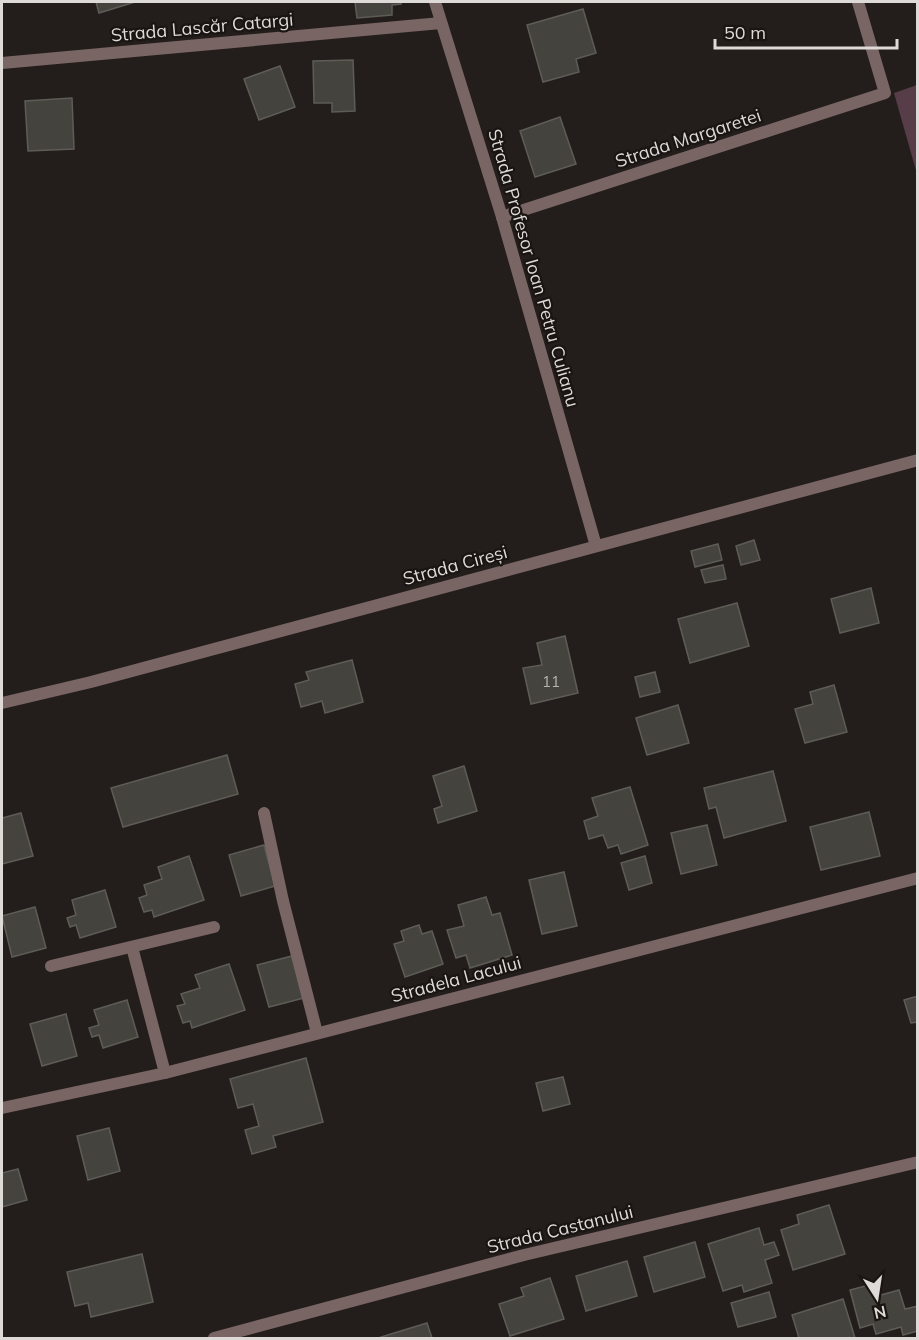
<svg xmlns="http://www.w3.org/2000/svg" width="919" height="1340" viewBox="0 0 919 1340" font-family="Mulish,sans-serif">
	<rect width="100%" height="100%" fill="#231e1b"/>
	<polygon fill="#573d48" points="917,85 918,85 917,174 894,93"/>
	<g fill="#44433d" stroke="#5e5c56" stroke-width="1.5">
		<polygon points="96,2 135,2 99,13"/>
		<polygon points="355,2 401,2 401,4 392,5 392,15 357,18"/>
		<polygon points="583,9 596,53 576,59 579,72 543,82 527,25"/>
		<polygon points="353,60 355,111 332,112 332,103 314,103 313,61"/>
		<polygon points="280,66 295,107 259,120 244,79"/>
		<polygon points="72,98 74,149 28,151 25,101"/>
		<polygon points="560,117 576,164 535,177 520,131"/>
		<polygon points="754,540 760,560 741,565 736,546"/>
		<polygon points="718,544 722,560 695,567 691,551"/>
		<polygon points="723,565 726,579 705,583 701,570"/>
		<polygon points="871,588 879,623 840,633 831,599"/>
		<polygon points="737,603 749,646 690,663 678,619"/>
		<polygon points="565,636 578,693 531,704 523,668 542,665 537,643"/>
		<polygon points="352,660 363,702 325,713 322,701 301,707 295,684 309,680 306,672"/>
		<polygon points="655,672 660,692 640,697 635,677"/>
		<polygon points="834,685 847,732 805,743 795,709 813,704 810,692"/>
		<polygon points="678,705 689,743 647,755 636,718"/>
		<polygon points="227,755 238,794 123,827 111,788"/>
		<polygon points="464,766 477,811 438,823 434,809 442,806 433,776"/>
		<polygon points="773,771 786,821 724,838 716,807 709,809 704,788"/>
		<polygon points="630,787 648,845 621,854 618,845 608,848 603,835 589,839 584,821 598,816 592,798"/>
		<polygon points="869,812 880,856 821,870 810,827"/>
		<polygon points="21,813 33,856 2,864 2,818"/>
		<polygon points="707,825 717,865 681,874 671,833"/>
		<polygon points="264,845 275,886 241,896 229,855"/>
		<polygon points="189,856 204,900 154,917 152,910 144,912 139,898 147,895 144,885 162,879 158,867"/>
		<polygon points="645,856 652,883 629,890 621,863"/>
		<polygon points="564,872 577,926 542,934 529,880"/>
		<polygon points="105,890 116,927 80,938 76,925 70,927 67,918 76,915 72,900"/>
		<polygon points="486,897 492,915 500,913 512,955 470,968 466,955 456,958 447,930 464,926 458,905"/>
		<polygon points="35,907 46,948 12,957 2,916"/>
		<polygon points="419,925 422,934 432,931 443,964 405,977 394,944 404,941 401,931"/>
		<polygon points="292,956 304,998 269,1007 257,965"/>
		<polygon points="229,964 245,1010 192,1028 190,1021 183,1023 177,1006 185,1004 181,994 200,988 195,975"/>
		<polygon points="918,996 918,1022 911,1023 904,1000"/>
		<polygon points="127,1000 138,1037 103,1048 99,1035 92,1037 89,1028 99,1025 94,1010"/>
		<polygon points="66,1014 77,1056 42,1066 30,1024"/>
		<polygon points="306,1058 323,1122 273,1136 276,1147 252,1154 245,1130 259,1126 253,1104 238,1108 230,1079"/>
		<polygon points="563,1077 570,1104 543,1111 536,1083"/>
		<polygon points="109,1128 120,1171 88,1180 77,1136"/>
		<polygon points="18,1169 27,1200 2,1207 2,1173"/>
		<polygon points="829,1205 845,1254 793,1270 781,1230 799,1224 797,1215"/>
		<polygon points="759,1228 764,1245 774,1242 779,1255 765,1260 772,1283 744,1292 742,1285 723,1291 708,1244"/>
		<polygon points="695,1242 705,1277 654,1292 644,1257"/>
		<polygon points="142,1254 153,1302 91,1317 88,1303 75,1306 67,1272"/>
		<polygon points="627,1261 637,1296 586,1311 576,1276"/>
		<polygon points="550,1278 564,1319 510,1336 499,1304 524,1296 521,1288"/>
		<polygon points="877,1283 881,1295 899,1290 905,1309 918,1306 918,1331 903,1335 901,1327 876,1334 873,1324 860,1328 850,1290"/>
		<polygon points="769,1292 776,1317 738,1327 731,1303"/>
		<polygon points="843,1299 855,1338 799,1338 792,1315"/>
		<polygon points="427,1323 432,1338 378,1338"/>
	</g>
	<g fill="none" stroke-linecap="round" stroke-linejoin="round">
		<g stroke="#796563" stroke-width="12">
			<polyline points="132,947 165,1073"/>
			<polyline points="51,966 214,927"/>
		</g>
		<g stroke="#796563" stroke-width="12">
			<polyline points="435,2 502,217 596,546"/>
			<polyline points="2,63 441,23"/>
			<polyline points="502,217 885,93 858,2"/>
			<polyline points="2,703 91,682 918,460"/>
			<polyline points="264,813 283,901 317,1033"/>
			<polyline points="2,1108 165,1073 918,878"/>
			<polyline points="214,1338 524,1255 918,1162"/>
		</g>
	</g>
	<g text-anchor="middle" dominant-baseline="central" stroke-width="4.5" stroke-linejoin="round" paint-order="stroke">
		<g font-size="15" fill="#b7b4b0">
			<text x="551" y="681">11</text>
		</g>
		<g font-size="18" fill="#dddad7" stroke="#1a1512">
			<text transform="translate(202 27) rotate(-5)">Strada Lascăr Catargi</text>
			<text transform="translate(688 138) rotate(-18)">Strada Margaretei</text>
			<text transform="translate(534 268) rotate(74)">Strada Profesor Ioan Petru Culianu</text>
			<text transform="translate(455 565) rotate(-15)">Strada Cireși</text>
			<text transform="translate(456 979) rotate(-15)">Stradela Lacului</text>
			<text transform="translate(560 1229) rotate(-14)">Strada Castanului</text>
		</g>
	</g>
	<rect width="919" height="1340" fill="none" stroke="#dddad7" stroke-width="6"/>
	<g transform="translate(877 1298) rotate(168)" stroke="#1a1512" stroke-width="4.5" paint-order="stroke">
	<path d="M0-4.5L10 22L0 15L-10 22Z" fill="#dddad7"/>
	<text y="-9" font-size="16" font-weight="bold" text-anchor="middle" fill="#dddad7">N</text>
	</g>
	<path d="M715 39v9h182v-9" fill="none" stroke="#dddad7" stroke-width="3"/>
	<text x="724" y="39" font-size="18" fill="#dddad7" stroke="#1a1512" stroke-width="4.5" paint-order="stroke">50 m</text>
</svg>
